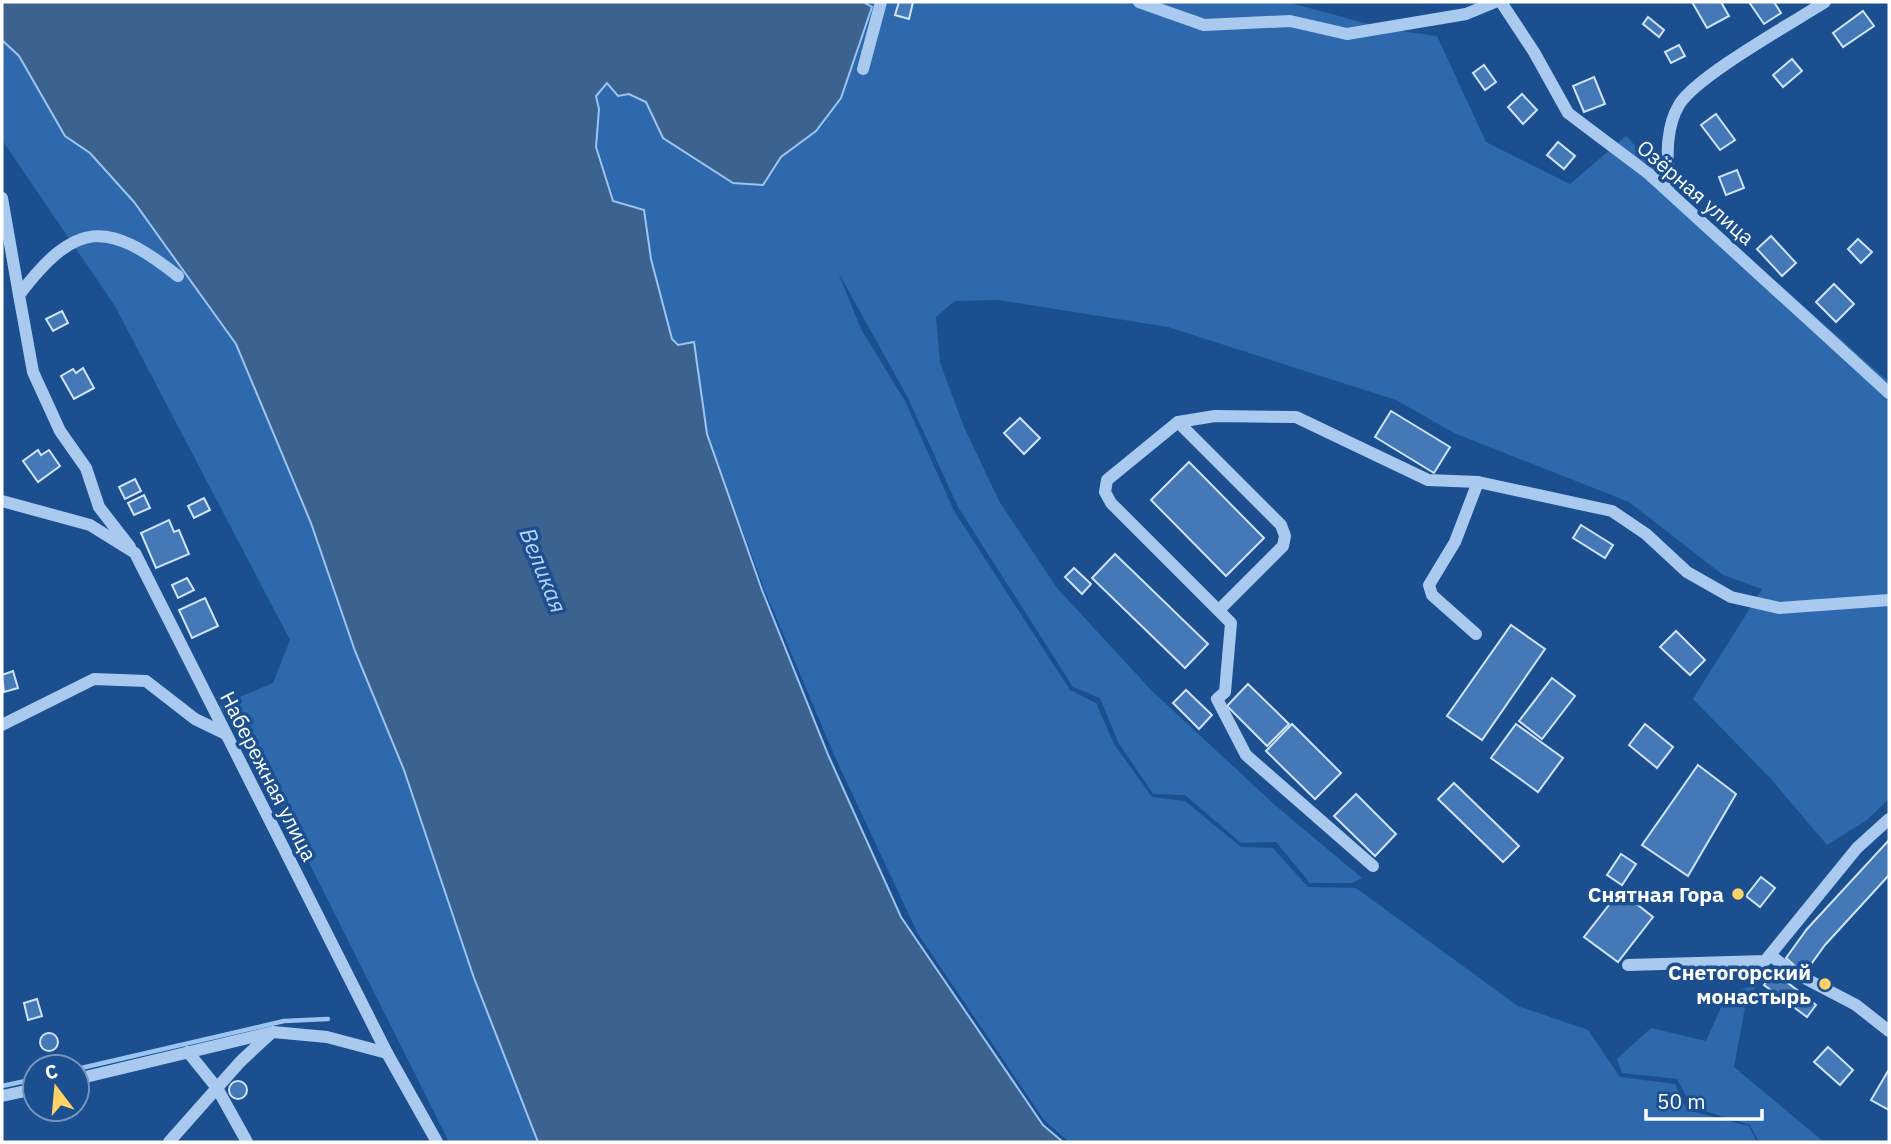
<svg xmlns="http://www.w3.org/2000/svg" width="1891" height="1144" viewBox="0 0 1891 1144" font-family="'IBM Plex Sans',sans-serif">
	<rect width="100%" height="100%" fill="#1b4f8f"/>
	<g fill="#2e69ad">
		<polygon points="863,2 1287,2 1387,29 1437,36 1486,142 1570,184 1626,136 1689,204 1889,382 1889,799 1867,820 1827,845 1771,779 1693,699 1762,589 1723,575 1629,502 1454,433 1396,400 1168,327 998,300 955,301 936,317 940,363 964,427 999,501 1057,588 1152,691 1276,806 1362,878 1352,883 1310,883 1276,842 1241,843 1185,795 1153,794 1118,742 1100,698 1073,687 958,507 908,398 838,272 861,329 905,401 954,511 1070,690 1096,703 1114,744 1152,797 1185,801 1241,847 1273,848 1308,887 1356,888 1518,1006 1588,1030 1620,1077 1675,1084 1687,1110 1749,1126 1757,1142 1069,1142 1044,1120 918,934 835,757 765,591 707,434 694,342 677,345 672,339 651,259 644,211 613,201 596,147 599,109 596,96 607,82 646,102 653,115 781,157 816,131 841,98 872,8"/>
		<polygon points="2,40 19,56 65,136 90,153 134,202 236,344 311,523 355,651 404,770 474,978 538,1142 449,1142 256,757 219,706 273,683 290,640 115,306 2,140"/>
		<polygon points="1758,984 1746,1002 1734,1067 1824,1142 1759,1142 1750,1125 1692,1107 1677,1079 1622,1073 1617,1059 1651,1028 1706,1041 1727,994"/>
	</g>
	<polygon fill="#3c6290" stroke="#9cc4f0" stroke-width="2" points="2,2 863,2 872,7 841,98 816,131 781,157 763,185 733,183 663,138 646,102 629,94 618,96 607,83 596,96 599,109 596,147 613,201 644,210 651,259 672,339 678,345 694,342 707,434 762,590 829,757 901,917 1043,1125 1063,1142 538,1142 474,978 404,770 355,651 311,523 236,344 134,202 90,153 65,136 19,56 2,40"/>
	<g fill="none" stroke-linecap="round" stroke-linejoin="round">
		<g stroke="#9cc4f0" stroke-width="4.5">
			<polyline points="77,1069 284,1021 328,1019"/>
			<polyline points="2,1086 35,1079"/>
		</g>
	</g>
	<g fill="#4478b7" stroke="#cfe3fa" stroke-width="2">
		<polygon points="899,2 913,2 909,19 895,15"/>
		<polygon points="1692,2 1721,2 1729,16 1707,28"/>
		<polygon points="1749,2 1774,2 1781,13 1764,24"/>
		<polygon points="1863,11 1874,26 1843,47 1833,33"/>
		<polygon points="1648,17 1664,30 1659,37 1643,24"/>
		<polygon points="1679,45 1685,56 1671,63 1665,52"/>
		<polygon points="1792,59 1802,71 1783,87 1773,75"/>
		<polygon points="1484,65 1496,82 1485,90 1473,73"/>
		<polygon points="1594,77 1605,104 1584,112 1573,86"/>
		<polygon points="1522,94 1537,110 1523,124 1508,107"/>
		<polygon points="1716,114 1735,140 1720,150 1701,125"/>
		<polygon points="1558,142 1575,156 1564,169 1547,155"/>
		<polygon points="1737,170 1744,188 1726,195 1719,177"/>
		<polygon points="1771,236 1796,263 1782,276 1757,249"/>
		<polygon points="1858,239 1872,252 1861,263 1848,249"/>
		<polygon points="1834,284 1854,304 1836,322 1816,302"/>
		<polygon points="62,311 68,323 53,331 46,319"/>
		<polygon points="83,368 94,388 74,399 61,376 73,369 76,373"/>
		<polygon points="1391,411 1450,447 1434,473 1375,437"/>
		<polygon points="1020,418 1040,438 1024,454 1004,433"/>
		<polygon points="38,450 41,455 49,450 60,466 38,482 23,461"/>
		<polygon points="1189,462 1264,538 1226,576 1151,500"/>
		<polygon points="135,479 141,491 125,499 119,487"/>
		<polygon points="144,495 150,508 134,515 128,503"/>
		<polygon points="204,498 210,510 194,518 188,506"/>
		<polygon points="169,520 174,532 179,530 189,554 156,568 141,533"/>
		<polygon points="1581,525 1613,545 1605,558 1573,538"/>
		<polygon points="1115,554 1208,644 1185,668 1092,578"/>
		<polygon points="1074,568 1091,584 1082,594 1065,577"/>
		<polygon points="187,578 194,590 178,598 172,585"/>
		<polygon points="205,598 218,626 192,638 179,610"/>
		<polygon points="1511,625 1545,649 1482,740 1447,716"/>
		<polygon points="1676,631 1705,660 1690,675 1660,647"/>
		<polygon points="13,671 18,688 4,692 2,675"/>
		<polygon points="1552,678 1575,696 1542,739 1519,721"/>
		<polygon points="1248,684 1289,724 1267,746 1227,706"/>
		<polygon points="1186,690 1212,715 1199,729 1173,703"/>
		<polygon points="1292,724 1341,773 1315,799 1266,751"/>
		<polygon points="1516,724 1563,758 1538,792 1491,758"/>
		<polygon points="1645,724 1673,747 1657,768 1629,745"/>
		<polygon points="1698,765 1736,794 1688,876 1642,845"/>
		<polygon points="1454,783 1519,846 1503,862 1438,799"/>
		<polygon points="1356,794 1396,834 1375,856 1334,816"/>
		<polygon points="1889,840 1889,875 1825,945 1804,974 1786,958 1807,929"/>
		<polygon points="1621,854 1636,864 1622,885 1607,875"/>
		<polygon points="1761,877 1775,888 1760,907 1746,896"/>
		<polygon points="1620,891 1653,917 1618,962 1584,937"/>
		<polygon points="1774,972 1816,1005 1807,1017 1764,985"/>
		<polygon points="37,999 42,1016 28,1020 24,1003"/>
		<circle cx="49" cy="1042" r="9"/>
		<polygon points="1828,1047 1853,1070 1840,1085 1814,1062"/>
		<polygon points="1888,1071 1889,1071 1889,1110 1871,1100"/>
		<circle cx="238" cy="1090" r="9"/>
	</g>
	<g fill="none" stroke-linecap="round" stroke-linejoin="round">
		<g stroke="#a9c9ee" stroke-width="12">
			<polyline points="1139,2 1204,25 1290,21 1347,34 1466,14 1495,2"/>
			<polyline points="1501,2 1534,52 1568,113 1649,174 1889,393"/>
			<polyline points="863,69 881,2"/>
			<path d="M1668,191C1668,163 1664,130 1679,105C1695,77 1792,23 1825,2"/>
			<polyline points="2,198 19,295"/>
			<polyline points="1178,422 1281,525 1285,536 1283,546 1220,609"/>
			<polyline points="2,501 90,525 135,553 387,1053 437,1142"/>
			<path d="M130,547L99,507L86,468L60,431L33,372L19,295C76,220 107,220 178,276"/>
			<polyline points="1476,634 1432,595 1429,585 1455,542 1478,482"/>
			<polyline points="2,725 94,679 146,681 195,719 226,734"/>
			<polyline points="1373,866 1246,755 1217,699 1225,692 1231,623 1111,503 1105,492 1107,480 1178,422 1215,416 1296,417 1428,480 1478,482 1612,511 1646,534 1687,572 1731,597 1779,608 1889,600"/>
			<polyline points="1770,955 1791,971 1856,1005 1889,1031"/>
			<polyline points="1628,965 1765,961 1857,848 1889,819"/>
			<polyline points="188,1052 217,1088 247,1142"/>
			<polyline points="77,1079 273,1032 327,1037 387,1053"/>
			<polyline points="2,1096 35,1089"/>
			<polyline points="169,1142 240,1062 271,1033"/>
		</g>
	</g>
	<g fill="#ffd166" stroke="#1b4f8f" stroke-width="2.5">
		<circle cx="1738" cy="894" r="7"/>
		<circle cx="1825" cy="984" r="7"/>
	</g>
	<g text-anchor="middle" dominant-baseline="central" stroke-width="7" stroke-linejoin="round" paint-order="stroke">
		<g font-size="21" fill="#fff" stroke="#1b4f8f">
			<text transform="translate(1696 192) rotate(41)">Озёрная улица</text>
			<text transform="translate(269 776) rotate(63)">Набережная улица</text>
		</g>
		<g font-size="21" font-weight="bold" fill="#fff" stroke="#1b4f8f" text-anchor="end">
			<text x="1724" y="894">Снятная Гора</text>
			<text x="1811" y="972">Снетогорский<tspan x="1811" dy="24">монастырь</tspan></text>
		</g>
		<g font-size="23" font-style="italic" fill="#b5d3f5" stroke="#1b4f8f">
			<text transform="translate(544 570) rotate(68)">Великая</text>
		</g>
	</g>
	<rect width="1891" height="1144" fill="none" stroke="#ffffff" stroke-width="7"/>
	<g transform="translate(56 1088) rotate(344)"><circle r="33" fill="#1b4f8f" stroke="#7695bc" stroke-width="2"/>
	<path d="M0-5L12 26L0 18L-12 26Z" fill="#ffd166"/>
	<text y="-10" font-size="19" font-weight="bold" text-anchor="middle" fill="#ffffff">С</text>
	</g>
	<path d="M1646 1109v10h116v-10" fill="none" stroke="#ffffff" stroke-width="3.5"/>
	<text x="1657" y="1109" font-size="21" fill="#ffffff" stroke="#1b4f8f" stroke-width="5" paint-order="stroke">50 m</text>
</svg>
